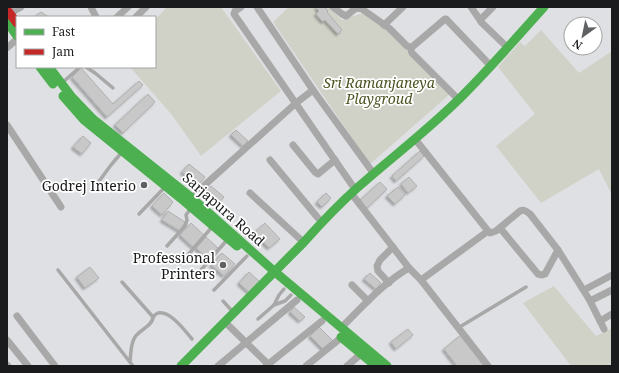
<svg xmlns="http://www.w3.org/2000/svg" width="619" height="373" viewBox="0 0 619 373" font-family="'Noto Serif',serif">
	<defs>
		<filter id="shadow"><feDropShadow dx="-2" dy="2" stdDeviation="1" flood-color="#0004"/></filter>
	</defs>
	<rect width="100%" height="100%" fill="#dfe0e3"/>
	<g fill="#d0d2c8">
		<polygon points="167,7 221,7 281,91 201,156 172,115 130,67 155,67 155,20"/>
		<polygon points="289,7 329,7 342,20 363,13 391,33 450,94 370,164 273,22"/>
		<polygon points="541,30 579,73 612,51 612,195 599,169 541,203 496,146 535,114 498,67 520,42 525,46"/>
		<polygon points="554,286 596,336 612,328 612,366 571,366 523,303"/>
	</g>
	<g fill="#c8c8c8" stroke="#b0b0b0" filter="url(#shadow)">
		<polygon points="316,7 324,7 328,11 327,12 342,30 338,34 325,20 323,22 316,14 319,11"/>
		<polygon points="41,12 49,17 34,17"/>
		<polygon points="81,68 113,104 139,81 143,85 107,117 72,77"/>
		<polygon points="148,94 155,102 123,133 115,125"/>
		<polygon points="236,130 248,141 243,146 231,135"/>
		<polygon points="83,136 91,143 82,154 73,147"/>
		<polygon points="420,151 424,156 396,181 392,176"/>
		<polygon points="189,164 205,177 198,185 182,172"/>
		<polygon points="409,177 417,186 408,193 401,184"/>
		<polygon points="380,182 387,189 366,209 359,201"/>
		<polygon points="211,186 224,197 219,203 206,191"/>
		<polygon points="398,187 405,195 395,204 387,196"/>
		<polygon points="164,193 173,202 162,215 152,206"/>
		<polygon points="326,193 331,198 322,207 317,202"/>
		<polygon points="168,211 185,222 180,231 162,220"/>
		<polygon points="191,223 204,235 193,247 180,235"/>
		<polygon points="265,223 280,239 269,248 254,233"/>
		<polygon points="206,237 218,248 208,259 196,248"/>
		<polygon points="222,253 235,264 224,276 211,265"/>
		<polygon points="90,267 99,278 85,288 77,277"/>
		<polygon points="249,272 260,282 250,293 239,283"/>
		<polygon points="370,273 381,283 376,289 364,279"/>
		<polygon points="294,307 305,317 300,321 290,312"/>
		<polygon points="319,327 333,341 324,350 310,336"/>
		<polygon points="408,329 413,335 396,349 391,342"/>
		<polygon points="461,335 485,366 457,366 444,349"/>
	</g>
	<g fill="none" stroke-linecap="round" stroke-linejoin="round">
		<g stroke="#a9a8a8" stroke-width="3.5">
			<polyline points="86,67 95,73 113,88"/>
			<polyline points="62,83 80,67"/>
			<polyline points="97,184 111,165 122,152"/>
			<polyline points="139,214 165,187"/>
			<polyline points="167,246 185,226 187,220 186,215 191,208"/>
			<polyline points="181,263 212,227"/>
			<polyline points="58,270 133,366"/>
			<polyline points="194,278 227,240"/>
			<path d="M122,282L153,317C153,326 139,330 135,337C130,345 131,354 130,362"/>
			<polyline points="214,290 247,256"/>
			<polyline points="223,301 233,312"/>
			<polyline points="274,305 285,301 291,295"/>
			<path d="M153,317C154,316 157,313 158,313C170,310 185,331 192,339"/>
			<polyline points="258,319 274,305 279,295 284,289"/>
			<polyline points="458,328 526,287"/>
		</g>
		<g stroke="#a9a8a8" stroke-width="7">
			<polyline points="91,7 96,17"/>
			<polyline points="241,7 235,11 234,14 352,185"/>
			<polyline points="257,7 313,90 371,170"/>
			<path d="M333,7L342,14L346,16C352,12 355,6 362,9L389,28L407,46L410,47L412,53L458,99"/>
			<polyline points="471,7 480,20"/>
			<polyline points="493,7 480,20 481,22 507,47"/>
			<polyline points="7,15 21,7"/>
			<polyline points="117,17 128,7"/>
			<polyline points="136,17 146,7"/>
			<polyline points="384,25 403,7"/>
			<polyline points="410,47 412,47 445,19 446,19 487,62"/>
			<polyline points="7,48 17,39"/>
			<polyline points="7,125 61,207"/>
			<path d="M415,139L488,231L490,233L496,231L520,211C524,209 526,211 530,214L558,250L589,299L592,300L612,290"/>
			<polyline points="293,145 315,172 318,174 335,160"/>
			<polyline points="270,160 318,218"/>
			<polyline points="250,193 300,239"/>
			<polyline points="351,193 409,268 421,280 488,366"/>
			<polyline points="192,198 208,182 296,103 313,90"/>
			<polyline points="500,228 538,274 542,275 545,274 558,250"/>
			<polyline points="421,280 488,231"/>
			<polyline points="389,283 378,271 377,266 380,260 393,247"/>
			<polyline points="352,285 368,301"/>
			<polyline points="584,290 612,275"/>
			<polyline points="589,299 604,329"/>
			<polyline points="17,316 55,366"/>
			<polyline points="600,321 612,314"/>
			<polyline points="225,322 270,366"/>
			<path d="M341,328C362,307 383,283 409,268"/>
			<polyline points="7,340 28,366"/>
			<polyline points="7,365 8,366"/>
			<polyline points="218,366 297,300"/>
			<polyline points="266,366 322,321"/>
			<polyline points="306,366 342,337"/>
			<polyline points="347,366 361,354"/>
		</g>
		<g stroke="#4caf50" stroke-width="9">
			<polyline points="7,22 17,36"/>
			<polyline points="40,67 53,84"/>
			<polyline points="49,67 71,96 93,119 192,198 275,272 387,366"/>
			<polyline points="63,96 84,120 184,201 237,246"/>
			<polyline points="341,337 376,366"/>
			<path d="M181,366L304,242C321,223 338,205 357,188C390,159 424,133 455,103C487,72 515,39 544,7"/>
		</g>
		<polyline stroke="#c62828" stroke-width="9" points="7,10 17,23"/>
	</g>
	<g fill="#5f6062" stroke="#fff" stroke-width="1.5">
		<circle cx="144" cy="185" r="4"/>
		<circle cx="223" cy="265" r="4"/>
	</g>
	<g text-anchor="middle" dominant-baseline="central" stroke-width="3.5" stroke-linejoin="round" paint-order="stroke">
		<g font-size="14" font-style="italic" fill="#4c5423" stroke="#fff">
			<text x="379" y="82">Sri Ramanjaneya<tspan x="379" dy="16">Playgroud</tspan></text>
		</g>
		<g font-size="14" fill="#1a1b1d" stroke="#fff" text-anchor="end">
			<text x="136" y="185">Godrej Interio</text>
			<text x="215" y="257">Professional<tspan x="215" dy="16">Printers</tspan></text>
		</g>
		<g font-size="14" fill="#1a1b1d" stroke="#fff">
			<text transform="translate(224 209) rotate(41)">Sarjapura Road</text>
		</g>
	</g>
	<rect width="619" height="373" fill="none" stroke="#1a1b1d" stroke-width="16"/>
	<rect x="16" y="16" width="140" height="52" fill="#ffffff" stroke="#a3a4a5"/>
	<rect x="24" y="29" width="20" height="6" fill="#4caf50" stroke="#a3a4a5"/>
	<text x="52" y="36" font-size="12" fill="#1a1b1d">Fast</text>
	<rect x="24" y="49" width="20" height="6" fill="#c62828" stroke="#a3a4a5"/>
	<text x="52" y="56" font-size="12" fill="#1a1b1d">Jam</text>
	<g transform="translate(583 36) rotate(213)"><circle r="19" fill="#ffffff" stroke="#a3a4a5"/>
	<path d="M0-3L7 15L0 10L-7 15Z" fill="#5f6062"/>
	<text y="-6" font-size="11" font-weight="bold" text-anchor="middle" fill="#1a1b1d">N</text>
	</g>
</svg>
